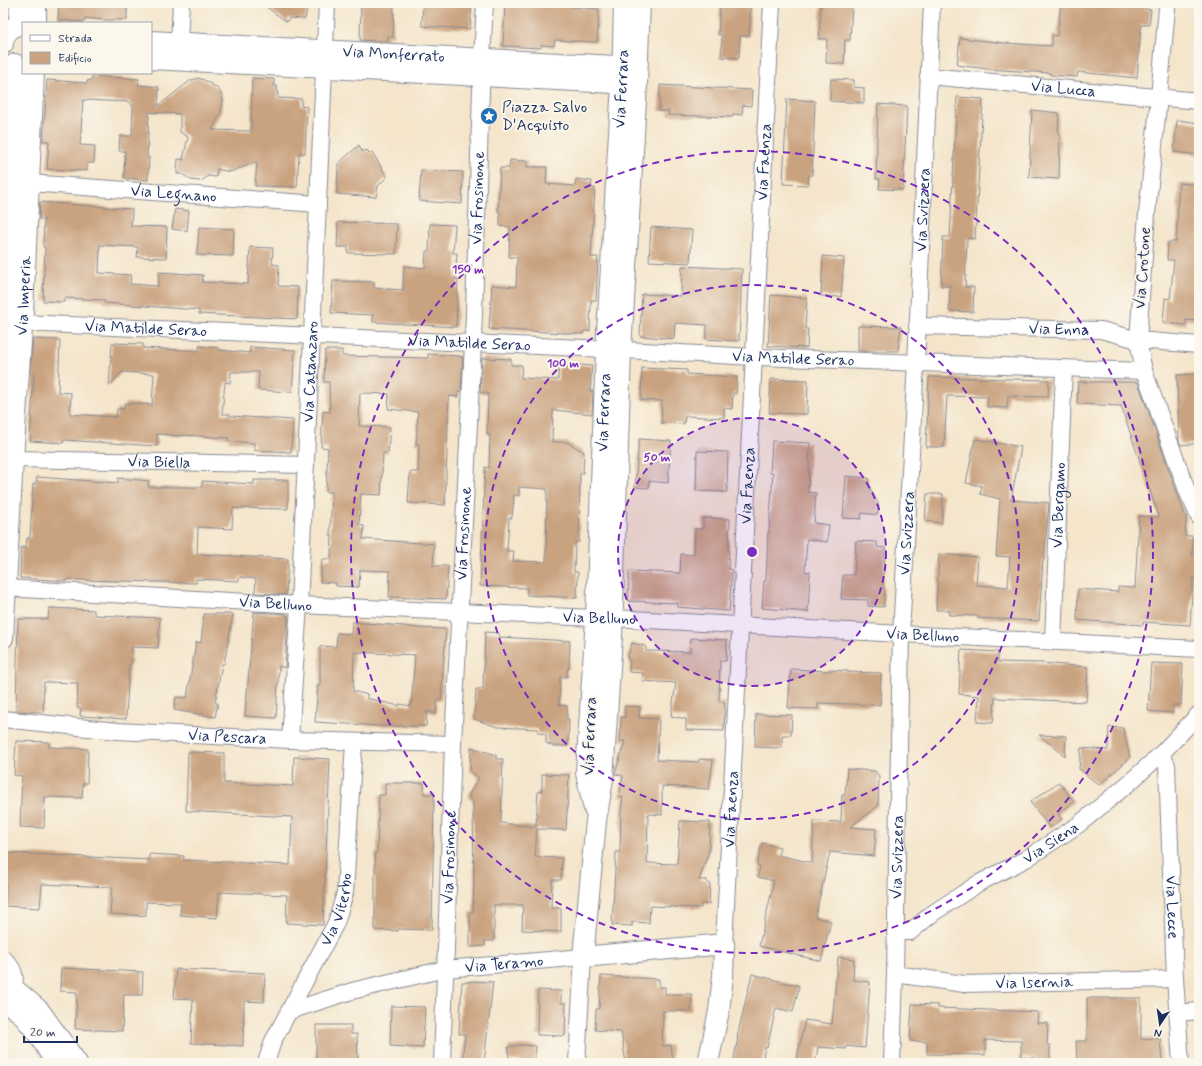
<svg xmlns="http://www.w3.org/2000/svg" width="1202" height="1066" viewBox="0 0 1202 1066" font-family="Mynerve,sans-serif">
	<rect width="100%" height="100%" fill="#fbf7ec"/>
	<filter id="ink" filterUnits="userSpaceOnUse"><feTurbulence type="fractalNoise" baseFrequency=".025" numOctaves="2"/><feDisplacementMap in="SourceGraphic" scale="8" xChannelSelector="R" yChannelSelector="G"/><feConvolveMatrix kernelMatrix="1 2 1 2 8 2 1 2 1" color-interpolation-filters="sRGB"/></filter>
	<filter id="wash" filterUnits="userSpaceOnUse"><feTurbulence type="fractalNoise" baseFrequency=".012" numOctaves="4" result="noise"/><feDisplacementMap in="SourceGraphic" scale="16" xChannelSelector="R" yChannelSelector="G"/><feGaussianBlur stdDeviation="0.9" result="paint"/><feColorMatrix in="noise" values="0 0 0 0 0 0 0 0 0 0 0 0 0 0 0 0 0 1.4 0 .05"/><feComposite in="paint" operator="in"/></filter>
	<g filter="url(#wash)">
		<rect width="100%" height="100%" fill="#f4e5cb"/>
		<g id="blocks">
			<g fill="#c9a27f" fill-rule="evenodd">
				<polygon points="59,3 127,3 127,20 103,20 85,18 84,22 58,20"/>
				<polygon points="261,3 308,3 305,19 289,18 287,22"/>
				<polygon points="361,3 394,3 393,37 388,36 388,41 360,40"/>
				<polygon points="423,3 472,3 470,29 422,26"/>
				<polygon points="505,3 570,3 570,7 599,9 597,42 555,40 554,46 541,45 541,48 503,46"/>
				<polygon points="720,3 751,3 749,36 740,36 739,58 721,57 722,35 718,35"/>
				<polygon points="821,3 852,3 850,40 845,40 844,64 826,63 827,39 819,39"/>
				<polygon points="1061,3 1146,3 1145,9 1151,10 1149,25 1141,25 1137,78 1078,72 1077,77 1050,75 1050,73 987,69 957,65 960,38 1004,43 1052,46 1052,35 1057,36"/>
				<polygon points="92,76 139,79 138,85 159,87 158,106 190,81 198,78 204,80 217,88 221,93 223,100 221,112 212,130 251,131 252,78 274,79 274,86 277,86 278,98 302,99 301,106 307,107 305,153 299,153 297,187 255,186 257,162 230,172 217,169 216,177 208,176 203,180 200,181 191,180 182,174 177,174 178,159 183,160 188,137 180,132 180,114 149,112 147,157 149,157 148,180 124,178 125,151 119,151 120,136 132,136 133,105 130,105 130,102 83,100 80,145 95,146 94,163 87,163 87,171 47,169 49,141 43,141 47,80 87,83 88,80 91,81"/>
				<polygon points="831,79 854,80 854,87 864,88 864,103 830,101"/>
				<polygon points="660,85 752,90 751,106 743,105 742,115 733,114 733,117 668,115 669,111 659,111"/>
				<polygon points="957,97 983,99 975,239 967,238 965,287 974,287 973,312 949,311 950,286 941,286 943,237 950,237"/>
				<polygon points="787,99 815,101 812,175 809,175 808,185 783,184"/>
				<polygon points="878,104 907,106 903,190 879,189 880,179 876,179"/>
				<polygon points="1032,110 1059,113 1058,135 1060,134 1059,179 1029,177"/>
				<polygon points="1177,120 1199,123 1199,155 1174,152"/>
				<polygon points="359,145 362,152 367,150 369,153 372,152 387,177 378,186 376,197 337,194 338,164"/>
				<polygon points="510,160 527,161 527,167 547,167 546,184 575,186 576,179 592,181 591,188 595,188 591,257 598,257 596,300 591,300 590,331 584,331 583,334 489,329 492,285 516,287 517,257 509,257 510,227 500,226 500,212 498,212 500,168 509,168"/>
				<polygon points="421,170 463,172 462,204 419,201"/>
				<polygon points="1179,183 1199,185 1199,247 1196,282 1199,282 1199,321 1186,320 1186,325 1163,323 1165,298 1170,299 1174,260 1167,260 1168,242 1176,242 1178,210 1177,210"/>
				<polygon points="40,202 132,209 131,226 167,227 166,258 137,257 138,247 100,245 99,273 131,275 130,284 158,286 159,272 203,275 202,282 248,284 250,247 273,248 272,264 279,265 278,286 298,287 297,319 199,314 199,310 104,303 104,300 64,298 64,302 43,301 45,247 43,247 44,219 39,219"/>
				<polygon points="175,209 189,211 187,231 172,229"/>
				<polygon points="338,222 397,224 396,254 348,253 348,247 337,247"/>
				<polygon points="430,224 455,225 453,253 457,253 455,279 458,279 456,327 373,322 373,315 331,313 333,281 374,282 374,288 403,290 404,266 425,268 426,251 429,251"/>
				<polygon points="199,227 234,229 233,256 197,255"/>
				<polygon points="651,227 692,230 690,263 649,261"/>
				<polygon points="823,256 844,258 841,297 821,296"/>
				<polygon points="682,266 742,269 739,341 706,339 707,325 675,323 674,339 640,336 642,294 681,296"/>
				<polygon points="771,295 807,298 805,329 808,329 807,348 768,346"/>
				<polygon points="858,326 901,327 898,351 858,351"/>
				<polygon points="33,339 60,340 58,392 71,393 70,414 116,417 117,409 124,409 125,403 152,405 154,374 122,372 109,386 112,343 143,344 143,348 199,351 199,346 219,348 219,350 250,353 250,347 295,350 292,392 258,390 259,372 231,372 230,383 225,382 222,414 230,414 230,416 293,420 291,452 254,450 254,443 228,441 229,438 183,435 183,436 157,434 157,446 64,440 63,443 30,441 34,373 30,373"/>
				<polygon points="325,350 342,350 342,356 428,358 428,354 460,356 460,357 463,357 461,392 458,391 458,397 449,396 445,505 408,503 410,472 418,472 419,444 416,444 418,412 388,409 389,394 360,393 359,426 390,427 388,453 383,453 381,495 361,494 359,525 364,526 363,539 434,544 433,566 448,566 446,599 389,597 390,571 360,570 359,587 336,586 336,583 320,582 322,559 331,559 332,535 330,535 332,492 326,492 328,448 321,447 323,411 330,412 329,382 324,382"/>
				<path d="M482,358L511,359V365H522L521,378L558,380L559,363L592,366L590,391H593L592,414L553,410L552,442H567L584,452L583,474L580,473L579,542H575L574,572H578L577,598L527,595V588L480,586L485,467L489,468L490,435L487,434L488,393H480ZM519,487L547,489L546,562L513,561L514,551H507L509,518H512L514,495L519,496Z"/>
				<polygon points="642,368 687,370 687,374 737,377 736,394 733,393 732,409 724,408 724,418 685,416 684,424 661,423 662,401 641,400"/>
				<polygon points="1199,374 1199,443 1181,445 1179,441 1177,375"/>
				<polygon points="929,377 1049,380 1048,397 1008,396 1007,408 987,407 988,397 947,396 944,447 926,447"/>
				<polygon points="771,379 808,380 807,414 769,413"/>
				<polygon points="1078,382 1138,382 1186,518 1185,536 1193,536 1192,555 1199,555 1199,578 1193,578 1190,625 1143,622 1143,625 1077,620 1078,589 1118,592 1118,587 1135,588 1139,516 1159,517 1121,406 1077,404"/>
				<polygon points="639,439 671,441 668,483 649,481 649,488 635,487"/>
				<polygon points="975,439 1021,447 1011,500 1049,503 1044,560 1043,560 1039,621 977,618 978,616 949,615 949,610 936,610 939,554 978,557 976,585 1008,587 1010,557 996,556 1000,499 980,494 982,486 966,483"/>
				<polygon points="772,441 810,443 808,492 816,493 814,523 829,525 827,542 807,539 805,571 810,572 808,612 762,608 764,581 766,581 768,532 769,532 773,473 770,473"/>
				<polygon points="697,451 728,452 727,492 696,491"/>
				<polygon points="846,476 869,478 868,484 879,505 877,515 862,513 861,519 843,518"/>
				<polygon points="37,477 118,483 118,478 149,481 148,487 202,487 202,481 254,484 254,480 288,480 288,509 233,508 232,529 198,527 197,554 288,559 286,595 255,593 256,579 240,577 239,581 196,579 196,583 80,580 67,579 67,581 20,578 21,547 26,548 27,538 30,538 33,484 36,484"/>
				<polygon points="927,494 943,494 942,523 925,521"/>
				<polygon points="703,518 730,519 728,569 732,570 729,611 677,607 678,603 628,601 629,571 680,573 681,554 694,555 695,529 703,529"/>
				<polygon points="856,541 877,542 877,547 885,548 883,587 884,587 884,607 868,606 868,600 841,599 843,575 854,575"/>
				<polygon points="49,608 94,610 94,615 160,618 158,648 132,647 131,665 129,665 126,719 80,716 81,708 77,708 78,683 44,682 43,712 16,711 18,619 48,619"/>
				<polygon points="254,612 286,614 285,615 288,616 285,668 279,666 276,718 245,716"/>
				<polygon points="204,614 233,614 224,664 222,664 215,703 218,703 215,717 174,710 176,697 187,698 196,642 201,643"/>
				<path d="M352,622L404,626L417,628L446,629L441,700H437L436,714L427,711L426,726H380L315,722L318,685H320V646L336,647L337,633L351,634ZM354,652L415,655L411,706L399,704V706L366,698L368,695L353,691Z"/>
				<polygon points="485,632 499,633 499,637 570,641 569,669 567,669 567,677 560,677 559,705 567,706 567,719 569,719 568,746 553,746 546,743 546,734 538,733 538,729 498,727 474,719 476,689 483,689"/>
				<polygon points="691,638 727,640 726,661 720,661 719,702 725,702 724,731 686,730 686,719 671,716 676,683 642,681 643,673 629,672 630,660 627,659 632,643 646,646 646,651 690,652"/>
				<polygon points="961,650 998,652 998,662 1041,663 1088,667 1086,702 995,698 993,723 977,722 979,696 959,694"/>
				<polygon points="1151,663 1183,664 1181,705 1173,705 1173,713 1148,711"/>
				<polygon points="791,669 828,671 828,670 848,671 848,672 881,673 880,705 818,703 818,709 788,708"/>
				<polygon points="625,706 640,707 639,718 659,719 657,760 699,762 699,759 713,760 709,789 662,786 662,815 648,814 647,863 677,864 680,821 710,822 709,851 699,880 707,880 707,883 710,884 709,904 701,904 701,908 650,906 649,923 632,922 632,926 612,925 616,852 620,852 621,811 623,797 619,797 623,776 615,774 625,741 620,741 621,717 625,717"/>
				<polygon points="756,714 792,715 791,735 782,735 782,748 755,747"/>
				<polygon points="1109,727 1123,728 1130,758 1099,785 1079,769 1081,748 1108,750"/>
				<polygon points="1039,735 1066,736 1065,756"/>
				<polygon points="16,741 49,742 49,747 88,749 87,783 83,783 82,798 45,797 44,828 20,827 22,776 14,775"/>
				<polygon points="471,747 496,755 496,759 503,759 501,823 536,827 538,791 542,791 542,774 569,775 566,830 537,829 535,857 562,858 561,880 552,880 551,908 561,908 561,932 522,930 523,905 494,905 494,941 485,941 485,946 470,947 470,912 473,912 474,881 473,802 469,798 469,794 479,778 470,771"/>
				<polygon points="188,752 224,753 224,783 293,786 294,757 330,759 323,925 286,923 287,895 219,892 217,918 180,915 181,903 146,902 146,916 110,914 112,887 42,884 40,908 5,906 7,853 149,860 149,854 184,856 183,860 290,865 292,817 186,811"/>
				<polygon points="847,769 875,771 879,776 878,806 850,827 876,829 874,856 830,852 815,917 831,921 821,961 759,946 774,881 758,877 760,866 757,865 762,843 780,847 778,855 812,863 814,821 841,822 842,795 845,795"/>
				<polygon points="1059,782 1074,802 1058,814 1062,819 1050,828 1030,802"/>
				<polygon points="385,783 424,783 424,794 434,794 432,930 398,929 398,931 375,930 375,853 377,853 379,795 385,795"/>
				<polygon points="838,957 854,959 853,980 870,982 865,1048 846,1046 846,1049 818,1047 815,1063 796,1063 805,1020 832,1024"/>
				<polygon points="61,968 143,972 142,995 124,995 122,1031 75,1029 77,992 60,991"/>
				<polygon points="176,969 265,973 264,1002 244,1001 243,1046 191,1043 193,999 174,998"/>
				<polygon points="752,974 799,986 793,1012 776,1008 767,1048 765,1047 762,1063 733,1063 738,1038 737,1037"/>
				<polygon points="601,976 659,979 659,987 665,987 665,994 692,994 691,1011 663,1011 662,1046 671,1045 673,1063 626,1063 621,1032 595,1030 596,1009 599,1009"/>
				<polygon points="470,981 493,982 484,1063 462,1063 465,1034 459,1034 462,982 470,982"/>
				<polygon points="538,990 561,991 561,1003 566,1003 565,1036 537,1035"/>
				<polygon points="1087,998 1141,998 1141,1039 1160,1038 1162,1063 1077,1063 1076,1041 1087,1041"/>
				<polygon points="912,1004 938,1005 938,1008 1038,1012 1037,1023 1048,1023 1047,1045 1050,1045 1050,1061 1035,1061 1035,1058 1021,1057 1021,1041 985,1040 985,1055 927,1054 927,1042 910,1041"/>
				<polygon points="391,1006 425,1007 423,1048 390,1046"/>
				<polygon points="316,1025 351,1025 351,1034 357,1034 358,1063 316,1063"/>
				<polygon points="521,1045 536,1046 535,1063 520,1062 520,1061 509,1060 508,1047"/>
			</g>
		</g>
	</g>
	<g filter="url(#ink)">
		<use href="#blocks" fill-opacity="0" stroke="#888a94" stroke-width="1"/>
		<g fill="none" stroke-linecap="round" stroke-linejoin="round">
			<g stroke="#888a94" stroke-width="18">
				<g id="minor">
					<polyline points="1167,8 1159,97 1147,213 1138,340 1144,371 1188,493 1199,517"/>
					<polyline points="179,42 181,3"/>
					<path id="s1" d="M928,76L1199,101"/>
					<path id="s2" d="M29,183L318,204"/>
					<path id="s3" d="M23,323L606,349L754,357L1144,371"/>
					<path id="s4" d="M917,326L1101,330L1138,340L1199,345"/>
					<path id="s5" d="M13,459L306,465"/>
					<path id="s6" d="M5,588L299,605L596,618H613L901,634L1199,649"/>
					<path id="s7" d="M1053,642L1064,368"/>
					<path id="s8" d="M3,719L117,731L290,740L453,744"/>
					<path id="s9" d="M290,740L299,605L312,336L327,3"/>
					<path id="s10" d="M1161,754L1167,765L1175,979L1181,1063"/>
					<path id="s11" d="M895,932H910L933,913L979,883L1026,859L1078,825L1129,783L1161,754L1199,714"/>
					<path id="s12" d="M724,944L772,3"/>
					<path id="s13" d="M895,974L964,984L1175,979"/>
					<path id="s14" d="M290,1011L352,991L445,969L583,957L577,1063"/>
					<polyline points="1177,1013 1199,1011"/>
					<path id="s15" d="M266,1063L273,1041L336,923L345,893L354,742"/>
					<path id="s16" d="M442,1063L453,744L473,343L482,59L485,3"/>
					<path id="s17" d="M892,1063L895,974L901,634L916,363L932,3"/>
				</g>
			</g>
			<g stroke="#888a94" stroke-width="22">
				<g id="tertiary">
					<polyline points="640,3 637,84 621,350 612,637 603,779 596,821 583,957 724,944 723,976 719,1011 708,1063"/>
					<polyline points="36,23 36,3"/>
					<polyline points="17,25 19,20 20,3"/>
					<path id="s18" d="M151,41L635,67"/>
					<path d="M3,44C3,33 13,26 23,23"/>
					<polyline points="151,59 634,84"/>
					<polyline points="3,394 14,181 17,78 15,64"/>
					<path id="s19" d="M3,638L13,459L23,313L34,73"/>
					<path id="s20" d="M594,809L586,773L596,618L606,349L622,83L624,3"/>
					<path d="M3,961C15,971 16,986 6,998"/>
					<polyline points="12,987 39,1010 77,1063"/>
					<polyline points="3,1000 21,1013 38,1034 56,1063"/>
				</g>
			</g>
			<use href="#minor" stroke="#fff" stroke-width="16"/>
			<use href="#tertiary" stroke="#fff" stroke-width="20"/>
		</g>
	</g>
	<circle cx="752" cy="552" r="134" fill="#7b2cbf" fill-opacity=".12"/>
	<g fill="none" stroke="#7b2cbf" stroke-width="2" stroke-dasharray="7 5">
		<circle cx="752" cy="552" r="134"/>
		<circle cx="752" cy="552" r="267"/>
		<circle cx="752" cy="552" r="401"/>
	</g>
	<defs>
		<g id="sight-disc" transform="scale(0.9)"><circle r="9.5" fill="#1f6fb2" stroke="#fbf7ec"/><path d="M0-6L1.8-2.2L6-1.7L2.9 1.2L3.7 5.4L0 3.3L-3.7 5.4L-2.9 1.2L-6-1.7L-1.8-2.2Z" fill="#fff"/></g>
	</defs>
	<g fill-rule="evenodd">
		<use href="#sight-disc" x="489" y="116"/>
	</g>
	<g text-anchor="middle" dominant-baseline="central" stroke-width="4" stroke-linejoin="round" paint-order="stroke">
		<g font-size="16" fill="#1b2f5e" stroke="#fbf7ec">
			<text stroke="none"><textPath href="#s18" startOffset="243">Via Monferrato</textPath></text>
			<text stroke="none"><textPath href="#s20" startOffset="722">Via Ferrara</textPath></text>
			<text stroke="none"><textPath href="#s1" startOffset="136">Via Lucca</textPath></text>
			<text stroke="none"><textPath href="#s12" startOffset="783">Via Faenza</textPath></text>
			<text stroke="none"><textPath href="#s2" startOffset="145">Via Legnano</textPath></text>
			<text stroke="none"><textPath href="#s16" startOffset="866">Via Frosinone</textPath></text>
			<text stroke="none"><textPath href="#s17" startOffset="854">Via Svizzera</textPath></text>
			<text transform="translate(1143 268) rotate(-86)">Via Crotone</text>
			<text stroke="none"><textPath href="#s19" startOffset="343">Via Imperia</textPath></text>
			<text stroke="none"><textPath href="#s3" startOffset="123">Via Matilde Serao</textPath></text>
			<text stroke="none"><textPath href="#s4" startOffset="142">Via Enna</textPath></text>
			<text stroke="none"><textPath href="#s3" startOffset="447">Via Matilde Serao</textPath></text>
			<text stroke="none"><textPath href="#s3" startOffset="771">Via Matilde Serao</textPath></text>
			<text stroke="none"><textPath href="#s9" startOffset="369">Via Catanzaro</textPath></text>
			<text stroke="none"><textPath href="#s20" startOffset="398">Via Ferrara</textPath></text>
			<text stroke="none"><textPath href="#s5" startOffset="146">Via Biella</textPath></text>
			<text stroke="none"><textPath href="#s12" startOffset="459">Via Faenza</textPath></text>
			<text stroke="none"><textPath href="#s7" startOffset="137">Via Bergamo</textPath></text>
			<text stroke="none"><textPath href="#s16" startOffset="530">Via Frosinone</textPath></text>
			<text stroke="none"><textPath href="#s17" startOffset="530">Via Svizzera</textPath></text>
			<text stroke="none"><textPath href="#s6" startOffset="271">Via Belluno</textPath></text>
			<text stroke="none"><textPath href="#s6" startOffset="595">Via Belluno</textPath></text>
			<text stroke="none"><textPath href="#s6" startOffset="919">Via Belluno</textPath></text>
			<text transform="translate(590 736) rotate(-88)">Via Ferrara</text>
			<text stroke="none"><textPath href="#s8" startOffset="225">Via Pescara</textPath></text>
			<text stroke="none"><textPath href="#s12" startOffset="135">Via Faenza</textPath></text>
			<text stroke="none"><textPath href="#s11" startOffset="182">Via Siena</textPath></text>
			<text stroke="none"><textPath href="#s16" startOffset="206">Via Frosinone</textPath></text>
			<text stroke="none"><textPath href="#s17" startOffset="206">Via Svizzera</textPath></text>
			<text stroke="none"><textPath href="#s10" startOffset="155">Via Lecce</textPath></text>
			<text stroke="none"><textPath href="#s15" startOffset="170">Via Viterbo</textPath></text>
			<text stroke="none"><textPath href="#s14" startOffset="220">Via Teramo</textPath></text>
			<text stroke="none"><textPath href="#s13" startOffset="140">Via Isernia</textPath></text>
		</g>
		<g font-size="16" fill="#1b2f5e" stroke="#fbf7ec" text-anchor="start">
			<text x="502" y="107">Piazza Salvo<tspan x="502" dy="18">D'Acquisto</tspan></text>
		</g>
	</g>
	<circle cx="752" cy="552" r="6" fill="#7b2cbf" stroke="#fbf7ec" stroke-width="2"/>
	<g font-size="12" text-anchor="middle" font-weight="bold" fill="#7b2cbf" stroke="#fbf7ec" stroke-width="4" stroke-linejoin="round" paint-order="stroke">
		<text x="468" y="273">150 m</text>
		<text x="563" y="367">100 m</text>
		<text x="657" y="461">50 m</text>
	</g>
	<rect width="1202" height="1066" fill="none" stroke="#fbf7ec" stroke-width="16"/>
	<rect x="22" y="22" width="130" height="52" fill="#fbf7ec" stroke="#a1a7b3"/>
	<rect x="30" y="35" width="20" height="6" fill="#ffffff" stroke="#a1a7b3"/>
	<text x="58" y="42" font-size="12" fill="#1b2f5e">Strada</text>
	<rect x="30" y="52" width="20" height="12" fill="#c9a27f" stroke="#a1a7b3"/>
	<text x="58" y="62" font-size="12" fill="#1b2f5e">Edificio</text>
	<g transform="translate(1160 1024) rotate(193)" stroke="#fbf7ec" stroke-width="3" paint-order="stroke">
	<path d="M0-3L7 15L0 10L-7 15Z" fill="#1b2f5e"/>
	<text y="-6" font-size="11" font-weight="bold" text-anchor="middle" fill="#1b2f5e">N</text>
	</g>
	<path d="M24 1036v6h53v-6" fill="none" stroke="#1b2f5e" stroke-width="2"/>
	<text x="30" y="1036" font-size="12" fill="#1b2f5e" stroke="#fbf7ec" stroke-width="3" paint-order="stroke">20 m</text>
</svg>
